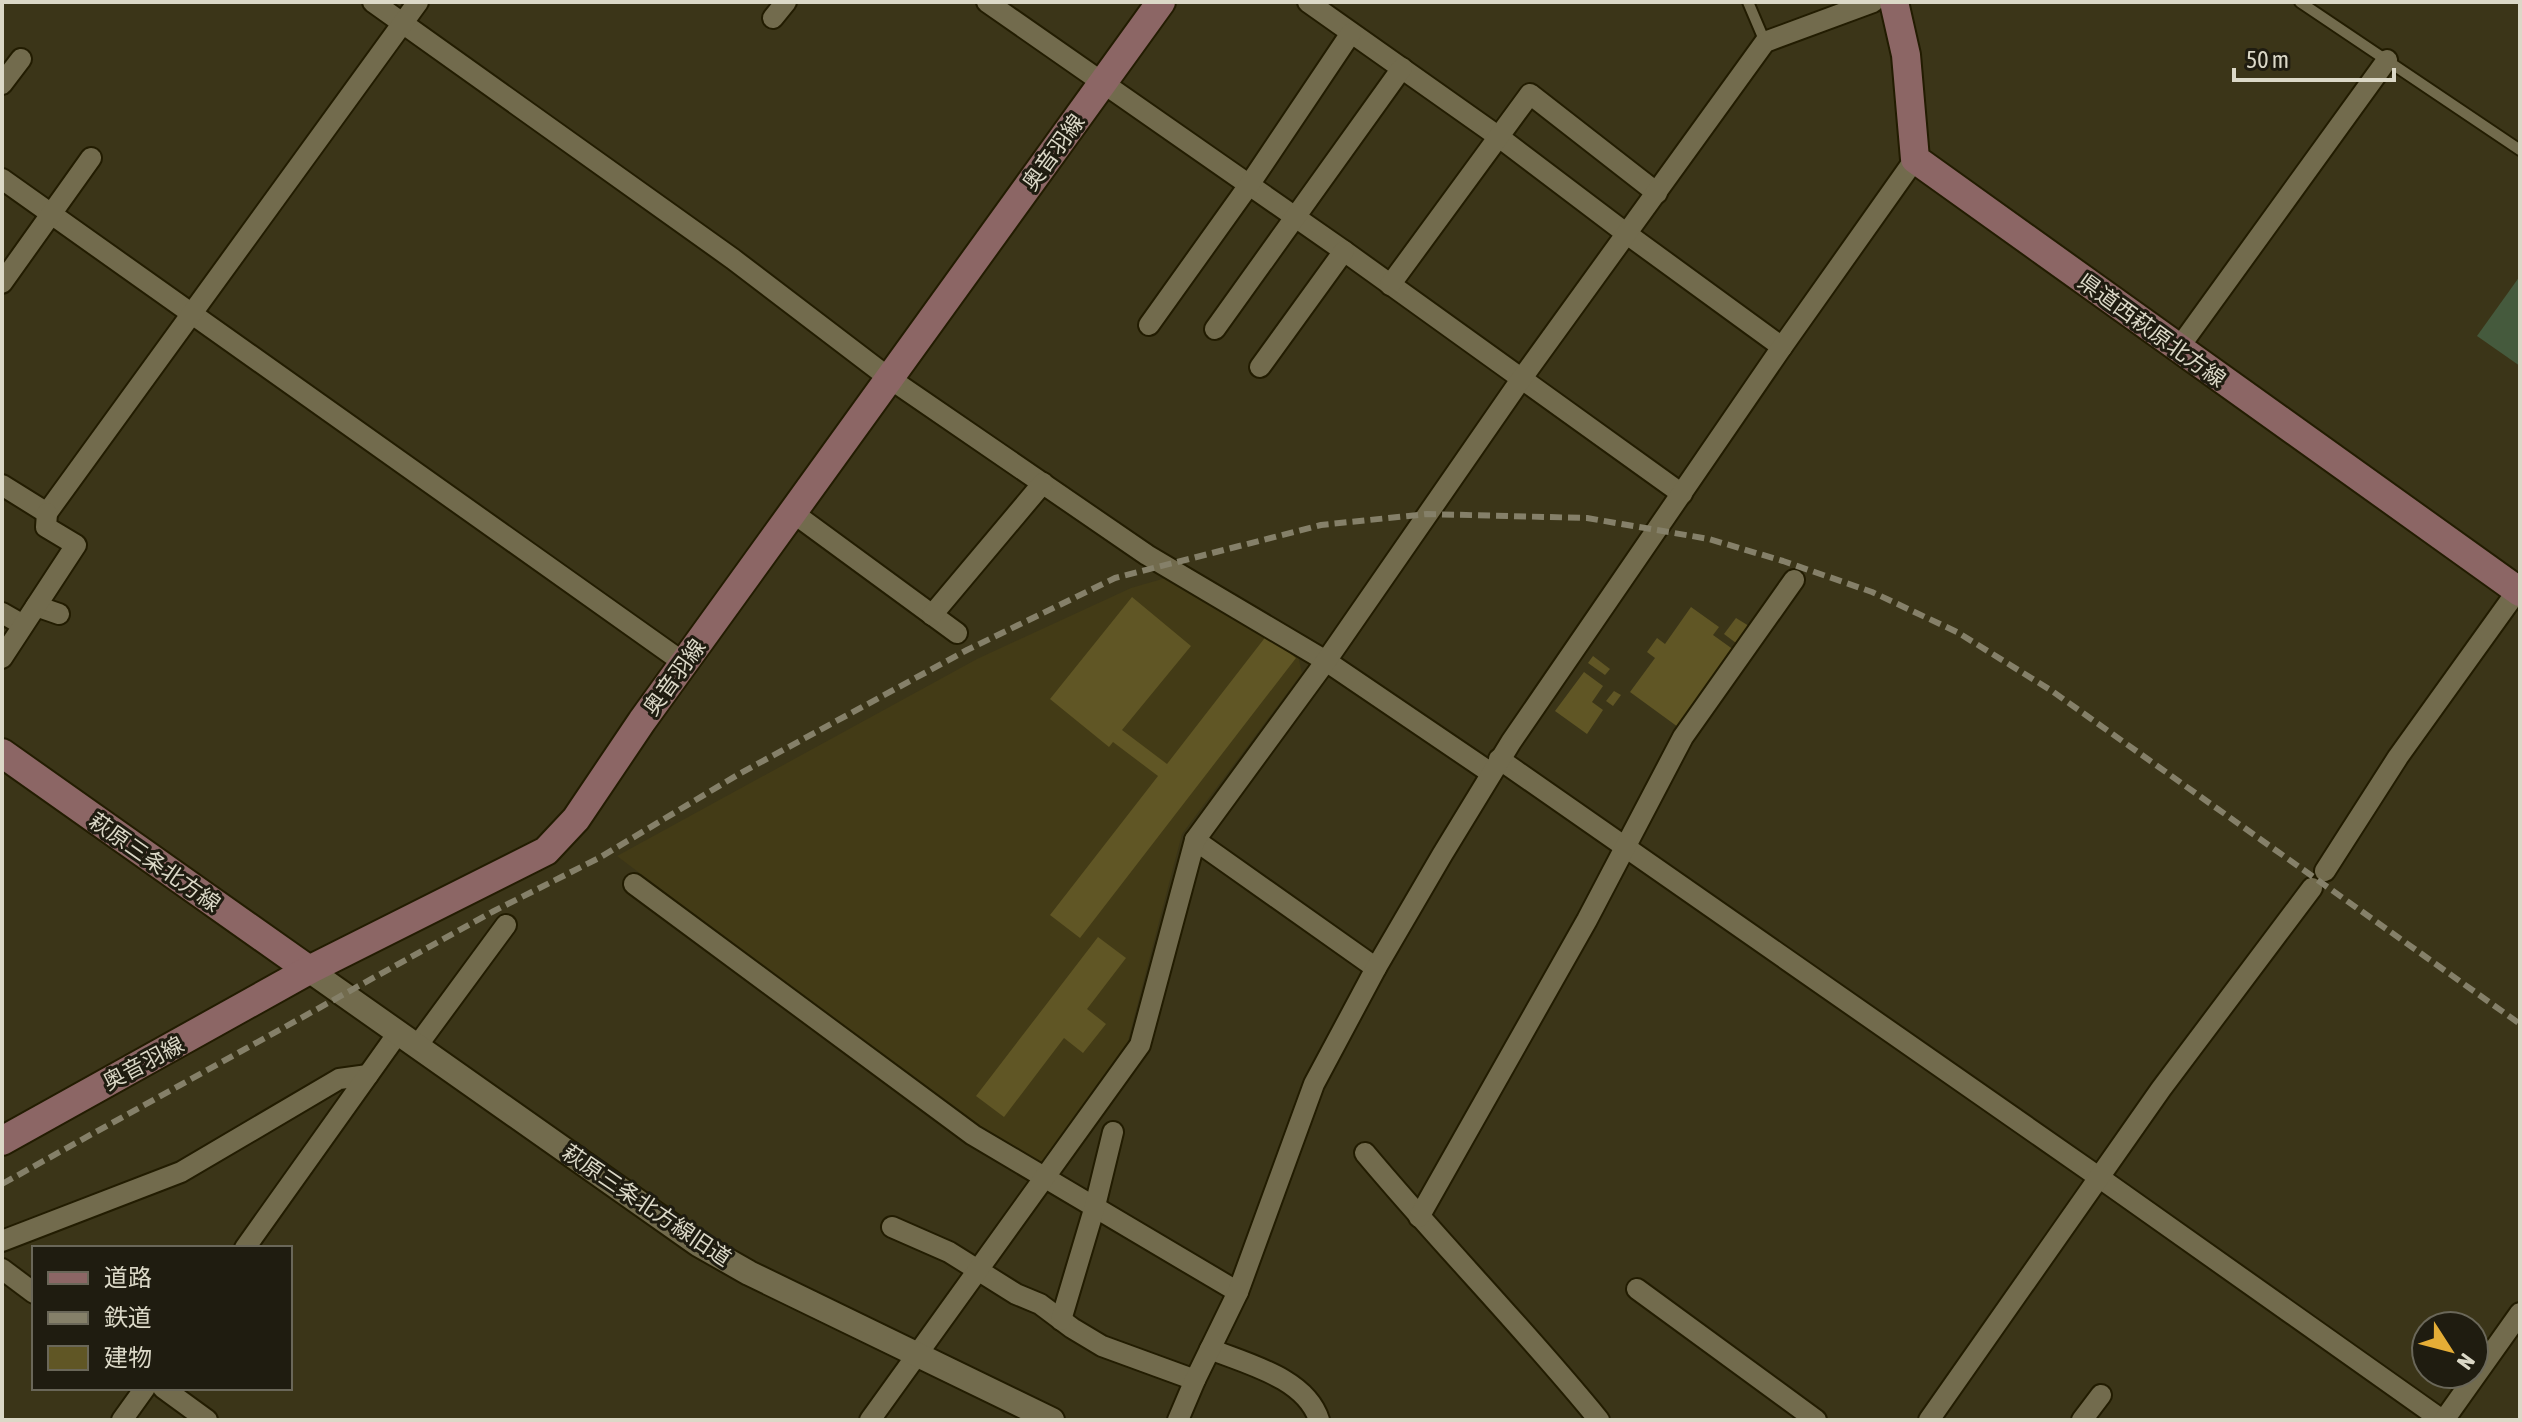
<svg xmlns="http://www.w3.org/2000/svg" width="2522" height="1422" viewBox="0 0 2522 1422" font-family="'Asap Condensed','Noto Sans JP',sans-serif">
	<rect width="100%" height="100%" fill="#3b3518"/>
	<polygon fill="#433b16" points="1176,575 1298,656 1302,673 1182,834 1125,1052 1040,1168 965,1118 617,856 977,659 1131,588"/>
	<polygon fill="#455a3d" points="2520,276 2520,366 2477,336"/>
	<g fill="#605625">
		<polygon points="1132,597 1191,646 1122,730 1167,764 1267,635 1296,658 1080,938 1050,915 1158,776 1113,742 1109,747 1050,699"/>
		<polygon points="1691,607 1719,627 1713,635 1734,650 1678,727 1630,692 1655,658 1647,652 1657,638 1665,644"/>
		<polygon points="1736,618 1749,626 1736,643 1724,634"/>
		<polygon points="1593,656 1610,669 1605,675 1588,663"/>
		<polygon points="1584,672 1603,686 1592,702 1603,710 1587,734 1555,711"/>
		<polygon points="1614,691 1621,695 1613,706 1606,701"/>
		<polygon points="1098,937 1126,958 1087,1009 1106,1024 1083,1053 1064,1038 1004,1117 976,1096"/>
	</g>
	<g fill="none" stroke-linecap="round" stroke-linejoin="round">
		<g stroke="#221c01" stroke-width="14">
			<g id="service">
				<polyline points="1748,2 1765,42"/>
				<polyline points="2300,2 2520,150"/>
			</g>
		</g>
		<g stroke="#221c01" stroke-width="24">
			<g id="minor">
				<polyline points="373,2 733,259 889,378 1147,555 1326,661 1491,773"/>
				<polyline points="987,2 1344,251 1682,494"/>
				<polyline points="1308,2 1499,137 1627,234 1782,347"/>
				<polyline points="773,18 786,2"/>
				<polyline points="2,84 21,59"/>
				<polyline points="2,179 684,663"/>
				<polyline points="2,283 91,158"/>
				<polyline points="1390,285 1530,94 1657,193"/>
				<polyline points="1149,325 1249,185 1351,33"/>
				<polyline points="1215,329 1402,68"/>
				<polyline points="2178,349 2387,60"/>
				<polyline points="1260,367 1344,251"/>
				<polyline points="2,485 47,513 418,2"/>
				<polyline points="792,512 957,633"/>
				<polyline points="36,606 59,614"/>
				<polyline points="2,613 23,625"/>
				<polyline points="932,615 1043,483"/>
				<polyline points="2,658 76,545 46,527 47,513"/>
				<polyline points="1499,759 2100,1178 2442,1420"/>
				<polyline points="1195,840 1376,968"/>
				<polyline points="2325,871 2398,757 2520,587"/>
				<polyline points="634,884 973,1135 1238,1292"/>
				<polyline points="417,1046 506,925"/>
				<path d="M1365,1153C1441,1244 1524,1328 1599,1420"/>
				<polyline points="1419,1217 1587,920 1683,737 1794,580"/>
				<polyline points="892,1227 949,1252 1016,1294 1040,1304 1072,1328 1102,1346 1195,1380"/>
				<polyline points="2,1241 181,1172 339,1079 368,1075"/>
				<polyline points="245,1248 398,1033"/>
				<polyline points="2,1269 34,1293"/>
				<polyline points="1637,1289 1816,1420"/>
				<polyline points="1061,1320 1095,1206 1113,1132"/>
				<path d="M1210,1349C1247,1364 1306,1378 1319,1420"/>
				<polyline points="163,1388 207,1420"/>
				<polyline points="122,1420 145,1388"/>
				<polyline points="870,1420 1140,1045 1195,840 1326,661 1522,378 1765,42 1873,2"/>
				<polyline points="1178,1420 1195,1380 1238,1292 1314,1084 1376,968 1442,855 1511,742 1782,347 1915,159"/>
				<polyline points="1929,1420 2161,1089 2312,888"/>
				<polyline points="2082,1420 2101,1395"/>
				<polyline points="2444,1420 2520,1313"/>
			</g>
		</g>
		<g stroke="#221c01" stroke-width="28">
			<polyline id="tertiary" points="309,970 698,1244 749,1273 1052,1420"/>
		</g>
		<g stroke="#221c01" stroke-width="32">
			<g id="secondary">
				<polyline points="1894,2 1906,55 1915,159 2520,592"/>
				<polyline points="2,753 309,970"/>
				<polyline points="2,1141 309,970 546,851 576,819 642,721 1161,2"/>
			</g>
		</g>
		<use href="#service" stroke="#726b4d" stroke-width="10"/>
		<use href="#minor" stroke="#726b4d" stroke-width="20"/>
		<use href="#tertiary" stroke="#726b4d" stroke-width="24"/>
		<use href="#secondary" stroke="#8c6665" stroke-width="28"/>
		<polyline stroke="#858069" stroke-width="6" stroke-dasharray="12 6" stroke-linecap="butt" points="2,1184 492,912 599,858 739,774 967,650 1115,578 1321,525 1427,514 1587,518 1709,539 1783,561 1872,592 1957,632 2052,691 2520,1024"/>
	</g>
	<g text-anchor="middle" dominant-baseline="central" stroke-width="6" stroke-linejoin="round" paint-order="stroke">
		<g font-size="22" fill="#dbd8c7" stroke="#1f1c10">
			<text transform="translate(1053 152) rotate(-54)">奥音羽線</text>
			<text transform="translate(2152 330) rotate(36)">県道西萩原北方線</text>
			<text transform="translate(674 677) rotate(-54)">奥音羽線</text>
			<text transform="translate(155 862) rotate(35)">萩原三条北方線</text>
			<text transform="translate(143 1063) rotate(-28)">奥音羽線</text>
			<text transform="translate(647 1205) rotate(34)">萩原三条北方線旧道</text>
		</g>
	</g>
	<rect width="2522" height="1422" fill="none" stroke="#dbd8c7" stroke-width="8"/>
	<rect x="32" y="1246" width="260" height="144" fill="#1f1c10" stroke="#6a6759" stroke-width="2"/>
	<rect x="48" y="1272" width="40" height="12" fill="#8c6665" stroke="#6a6759" stroke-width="2"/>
	<text x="104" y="1286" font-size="24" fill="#dbd8c7">道路</text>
	<rect x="48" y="1312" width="40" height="12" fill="#858069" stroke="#6a6759" stroke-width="2"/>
	<text x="104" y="1326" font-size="24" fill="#dbd8c7">鉄道</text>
	<rect x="48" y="1346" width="40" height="24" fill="#605625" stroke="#6a6759" stroke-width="2"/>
	<text x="104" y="1366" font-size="24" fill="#dbd8c7">建物</text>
	<g transform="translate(2450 1350) rotate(126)"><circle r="38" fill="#1f1c10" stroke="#6a6759" stroke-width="2"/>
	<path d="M0-6L14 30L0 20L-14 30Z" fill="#e5ad36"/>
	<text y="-12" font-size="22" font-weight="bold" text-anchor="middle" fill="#dbd8c7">N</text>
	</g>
	<path d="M2234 68v12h160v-12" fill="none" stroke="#dbd8c7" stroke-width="4"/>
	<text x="2246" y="68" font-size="24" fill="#dbd8c7" stroke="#1f1c10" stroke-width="6" paint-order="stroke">50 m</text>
</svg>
